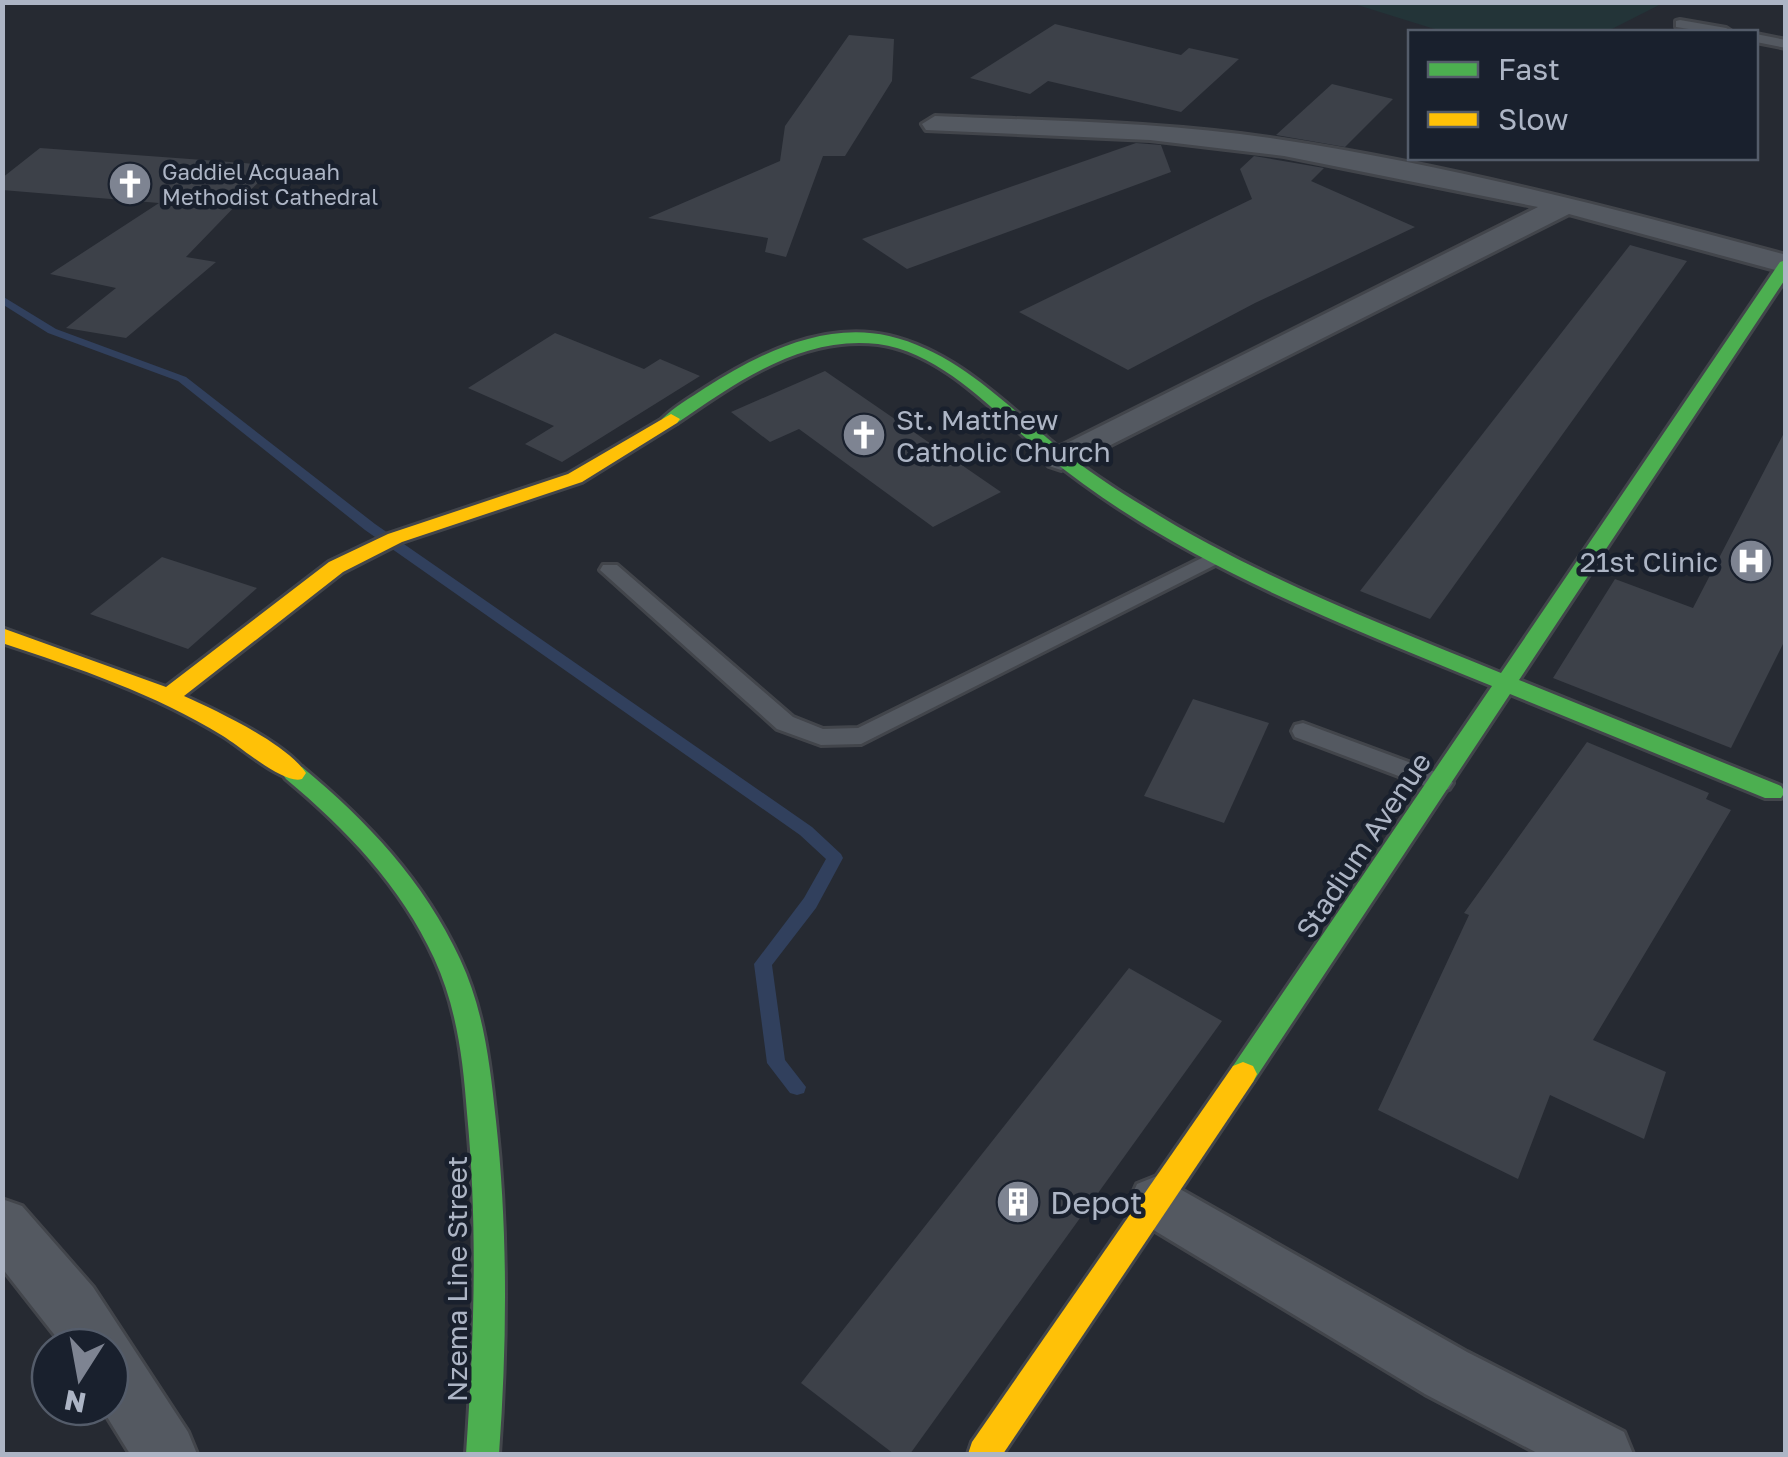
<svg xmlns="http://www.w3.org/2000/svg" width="1788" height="1457" viewBox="0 0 1788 1457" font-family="'Golos Text',sans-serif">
	<rect width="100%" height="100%" fill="#262a32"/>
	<polygon fill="#233438" points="1351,3 1663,3 1606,32 1444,32"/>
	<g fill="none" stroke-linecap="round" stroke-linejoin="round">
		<polygon fill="#31405d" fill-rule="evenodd" points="2,296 56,329 186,377 375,524 812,827 841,854 843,858 816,908 772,965 785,1060 806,1087 804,1093 797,1095 790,1093 767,1063 754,964 804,898 826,859 800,835 365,530 178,381 48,333 2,304"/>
	</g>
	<g fill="#3d4149">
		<polygon points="1055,24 1181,55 1189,48 1239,59 1181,112 1048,81 1030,94 970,78"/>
		<polygon points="849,35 894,39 892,81 845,156 823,156 786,257 765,252 768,238 648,218 780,161 785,126"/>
		<polygon points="1332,84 1393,99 1345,147 1276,135"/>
		<polygon points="1136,143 1161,145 1171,172 907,269 862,239"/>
		<polygon points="40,148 244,163 274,166 186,257 216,262 126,338 66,328 116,288 50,274 159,203 2,190 2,178"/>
		<polygon points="1254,156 1324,168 1311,181 1415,227 1255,303 1128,370 1019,312 1252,199 1240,169"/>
		<polygon points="1630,245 1687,261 1430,619 1360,591"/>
		<polygon points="555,333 644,369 660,359 700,376 562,462 525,444 554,426 468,388"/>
		<polygon points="825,371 1001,492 933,527 799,429 770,442 731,412"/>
		<polygon points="1786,429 1786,638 1731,748 1553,678 1615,579 1693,608"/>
		<polygon points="162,557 257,588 188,649 90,614"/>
		<polygon points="1193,699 1269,723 1224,823 1144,796"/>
		<polygon points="1587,742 1709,793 1706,799 1731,810 1593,1040 1666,1072 1644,1139 1550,1095 1518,1179 1378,1110 1469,915 1464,913"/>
		<polygon points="1129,968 1222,1021 910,1454 894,1454 801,1383"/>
	</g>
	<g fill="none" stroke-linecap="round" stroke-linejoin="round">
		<g stroke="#42454b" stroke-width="6">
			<g id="lane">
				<polygon points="1680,20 1726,28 1732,32 1708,32 1676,27 1676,21"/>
				<polygon points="1756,34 1786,40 1786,48 1756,42"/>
				<polygon points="1216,551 1226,557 1223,561 861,744 821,745 777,729 600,570 603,565 617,565 793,717 823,729 858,728"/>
				<polygon points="1303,723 1449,777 1453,783 1449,789 1441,792 1295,737 1292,731 1295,725"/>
			</g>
		</g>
		<g stroke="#42454b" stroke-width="6">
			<g id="street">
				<path d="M935,116C1051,121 1168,122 1283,140C1453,166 1620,210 1786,255V273L1569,214L1061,470L1049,466L1043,459L1049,452L1538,207L1284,156L1150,140L926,130L922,124Z"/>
				<polygon points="1157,1176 1467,1352 1624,1432 1633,1454 1539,1454 1425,1394 1137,1220 1129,1202 1137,1184"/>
				<polygon points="2,1199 22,1206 93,1287 188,1432 197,1454 130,1454 101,1407 110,1407 110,1347 64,1347 2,1268"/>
			</g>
		</g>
		<g stroke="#42454b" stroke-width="6">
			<g id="fast">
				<path d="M1786,260V278L1519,680L1781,786L1785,792L1781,798H1765L1510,694L1253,1082L1243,1086L1233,1082L1229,1074L1233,1066L1492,686C1337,622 1178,563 1047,456C997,416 945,353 878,344C802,335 737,382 677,423L671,424L662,419C674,407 690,398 705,388C758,354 824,321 889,336C957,352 1005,404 1058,447C1085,469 1115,489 1145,507C1257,577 1379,623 1501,673L1780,262Z"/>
				<path d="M294,765L302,767C367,821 424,881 460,959C484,1010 490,1065 496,1121C508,1231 507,1344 499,1454H466C474,1340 478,1227 467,1113C463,1060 457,1008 434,958C401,886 346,829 286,779L282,773L286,767Z"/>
			</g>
		</g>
		<g stroke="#42454b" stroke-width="6">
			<g id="slow">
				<path d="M671,414L680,419L677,423L582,482L402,542L343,572L184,696C217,711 286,743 306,773L302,779C284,785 241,747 223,736C155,694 78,668 2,643V628L166,687L329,562L388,534L568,474Z"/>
				<polygon points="1243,1062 1253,1066 1257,1074 1253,1082 1003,1454 968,1454 972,1442 1233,1066"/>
			</g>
		</g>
		<use href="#lane" fill="#545961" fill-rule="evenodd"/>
		<use href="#street" fill="#545961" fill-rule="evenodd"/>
		<use href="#fast" fill="#4caf50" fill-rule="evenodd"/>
		<use href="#slow" fill="#ffc107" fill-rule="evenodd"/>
	</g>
	<defs>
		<g id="church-disc" transform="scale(2.25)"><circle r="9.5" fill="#7e8492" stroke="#19202d"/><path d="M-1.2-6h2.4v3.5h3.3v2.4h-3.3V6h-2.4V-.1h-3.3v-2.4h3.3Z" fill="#fff"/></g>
		<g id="hospital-disc" transform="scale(2.25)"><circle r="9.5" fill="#7e8492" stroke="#19202d"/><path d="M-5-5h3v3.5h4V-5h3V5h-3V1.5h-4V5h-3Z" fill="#fff"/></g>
		<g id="building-disc" transform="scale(2.25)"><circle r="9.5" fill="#7e8492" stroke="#19202d"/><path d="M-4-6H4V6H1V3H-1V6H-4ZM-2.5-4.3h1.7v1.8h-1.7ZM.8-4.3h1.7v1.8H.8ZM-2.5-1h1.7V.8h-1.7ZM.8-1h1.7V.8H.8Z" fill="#fff"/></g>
	</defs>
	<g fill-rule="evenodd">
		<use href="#church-disc" x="130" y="184"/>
		<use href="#church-disc" x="864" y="435"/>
		<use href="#hospital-disc" x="1751" y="561"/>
		<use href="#building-disc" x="1018" y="1202"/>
	</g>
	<g text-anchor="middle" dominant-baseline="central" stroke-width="9" stroke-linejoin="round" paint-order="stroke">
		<g font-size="22" fill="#adb5c5" stroke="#19202d" text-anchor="start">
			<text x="162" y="171">Gaddiel Acquaah<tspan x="162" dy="25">Methodist Cathedral</tspan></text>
		</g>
		<g font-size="28" fill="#adb5c5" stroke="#19202d" text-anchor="start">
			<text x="896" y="419">St. Matthew<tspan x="896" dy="32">Catholic Church</tspan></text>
			<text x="1718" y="561" text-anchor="end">21st Clinic</text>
		</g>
		<g font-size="28" fill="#adb5c5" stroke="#19202d">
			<text transform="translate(1363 845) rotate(-56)">Stadium Avenue</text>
			<text transform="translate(456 1279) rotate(-90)">Nzema Line Street</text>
		</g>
		<g font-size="32" fill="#adb5c5" stroke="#19202d" text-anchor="start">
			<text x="1050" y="1202">Depot</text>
		</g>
	</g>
	<rect width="1788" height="1457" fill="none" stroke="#adb5c5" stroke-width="10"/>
	<rect x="1408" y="30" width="350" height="130" fill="#19202d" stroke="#545c6a" stroke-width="2.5"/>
	<rect x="1428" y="62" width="50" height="15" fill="#4caf50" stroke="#545c6a" stroke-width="2.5"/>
	<text x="1498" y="80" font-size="30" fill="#adb5c5">Fast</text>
	<rect x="1428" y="112" width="50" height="15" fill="#ffc107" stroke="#545c6a" stroke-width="2.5"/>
	<text x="1498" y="130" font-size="30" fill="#adb5c5">Slow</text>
	<g transform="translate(80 1377) rotate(191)"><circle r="48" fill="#19202d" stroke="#545c6a" stroke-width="2.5"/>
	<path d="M0-8L18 38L0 25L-18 38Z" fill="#7e8492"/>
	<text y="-15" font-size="28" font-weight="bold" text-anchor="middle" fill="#adb5c5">N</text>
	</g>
</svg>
